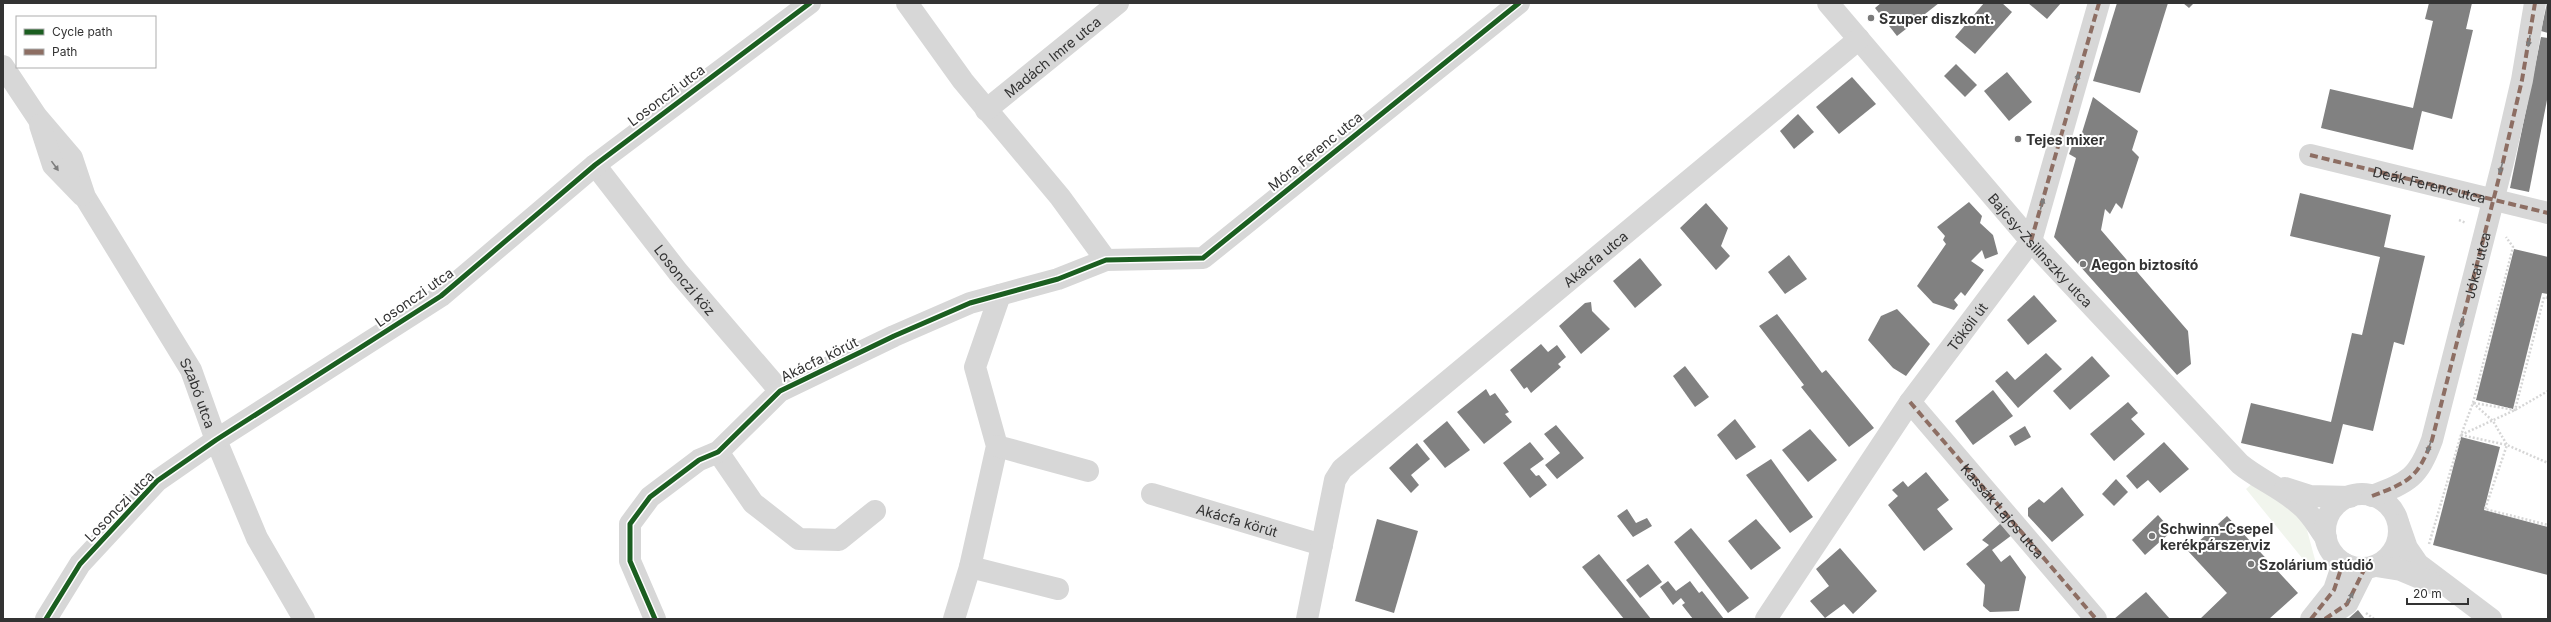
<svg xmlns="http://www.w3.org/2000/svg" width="2551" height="622" viewBox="0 0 2551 622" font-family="Inter,sans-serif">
	<rect width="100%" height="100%" fill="#fff"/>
	<polygon fill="#f1f5ed" points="2254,482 2300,516 2307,530 2317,567 2311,569 2246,489"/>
	<g fill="#818181">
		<polygon points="1881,3 1939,3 1897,36 1875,8"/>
		<polygon points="1984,3 2002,3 2012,12 1975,54 1955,37"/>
		<polygon points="2028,3 2061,3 2047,19"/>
		<polygon points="2117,3 2168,3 2140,93 2093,81"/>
		<polygon points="2183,3 2194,3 2189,8"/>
		<polygon points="2429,3 2472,3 2466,29 2473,30 2452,119 2422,111 2413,150 2321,128 2330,89 2413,108 2433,21 2425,19"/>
		<polygon points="2547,3 2548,3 2548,33 2541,31"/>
		<polygon points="2541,37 2548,38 2548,95 2529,192 2510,188"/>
		<polygon points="1956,64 1977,85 1965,97 1944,76"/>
		<polygon points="2007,72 2032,102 2009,121 1984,91"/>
		<polygon points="1852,77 1876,104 1839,134 1816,107"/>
		<polygon points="2093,97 2138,131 2132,150 2139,157 2122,209 2116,203 2110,214 2105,209 2101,230 2188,331 2191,364 2177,375 2054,237 2076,158 2069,154 2076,136 2080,139"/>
		<polygon points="1798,114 1814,132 1794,149 1780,131"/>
		<polygon points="2300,193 2391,215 2384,247 2425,256 2404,345 2394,342 2373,431 2343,424 2333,464 2241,443 2251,403 2331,422 2352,333 2362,335 2380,257 2290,236"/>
		<polygon points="1969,202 1982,216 1980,223 1993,235 1998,254 1985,259 1982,250 1971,261 1984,270 1965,296 1961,292 1954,300 1958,305 1954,310 1933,303 1917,286 1946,244 1943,240 1945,236 1937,227"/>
		<polygon points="1706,203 1728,228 1721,246 1730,256 1716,270 1680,228"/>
		<polygon points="2514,249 2548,257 2548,294 2542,293 2513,409 2476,400"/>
		<polygon points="1789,255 1807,279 1785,294 1768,272"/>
		<polygon points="1640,258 1662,285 1635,308 1613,281"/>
		<polygon points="2034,295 2057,321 2028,345 2007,320"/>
		<polygon points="1591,302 1592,311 1610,329 1581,354 1559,326 1585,303"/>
		<polygon points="1897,309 1930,344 1906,376 1893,368 1868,340 1881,316"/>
		<polygon points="1777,314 1822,373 1826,370 1874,428 1849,447 1801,387 1804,385 1759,326"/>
		<polygon points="1541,344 1548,352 1557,345 1566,357 1558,364 1561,367 1531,393 1527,387 1524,389 1510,370"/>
		<polygon points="2046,353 2062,369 2018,408 1995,381 2007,371 2015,380"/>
		<polygon points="2092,356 2110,376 2070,410 2053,391"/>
		<polygon points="1685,366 1709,397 1695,407 1673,376"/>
		<polygon points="1486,389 1490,396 1495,393 1509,412 1505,414 1512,422 1484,444 1457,412"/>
		<polygon points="1993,390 2013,416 1973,445 1955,421"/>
		<polygon points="2128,402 2138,413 2131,419 2145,434 2114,461 2090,434"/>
		<polygon points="1735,419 1756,447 1736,460 1717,435"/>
		<polygon points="1447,421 1470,450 1445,468 1423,441"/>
		<polygon points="1556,425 1584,458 1557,479 1545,465 1560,453 1544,434"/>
		<polygon points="2025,426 2031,437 2015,446 2009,436"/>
		<polygon points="1810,429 1837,460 1808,482 1782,450"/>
		<polygon points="2461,437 2500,447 2484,510 2548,527 2548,575 2433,545"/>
		<polygon points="1530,442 1544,459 1530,469 1536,476 1539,475 1547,485 1530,498 1503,463"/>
		<polygon points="2164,442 2189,469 2160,493 2148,480 2137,489 2126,476"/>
		<polygon points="1417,443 1430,459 1411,475 1419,485 1411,493 1389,468"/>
		<polygon points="1771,459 1813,517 1790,533 1746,475"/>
		<polygon points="1926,472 1949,500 1937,509 1953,529 1924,551 1888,505 1898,496 1892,490 1903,481 1908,487"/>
		<polygon points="2116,479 2128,492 2114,506 2102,494"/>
		<polygon points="2062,487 2084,515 2052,542 2028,516 2028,508 2039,499 2044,503"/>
		<polygon points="1627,509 1636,523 1647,518 1652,526 1633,537 1617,516"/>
		<polygon points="2158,515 2172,531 2145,555 2132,540"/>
		<polygon points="2227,516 2298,593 2269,619 2200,619 2227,593 2188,551"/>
		<polygon points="1377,519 1418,531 1394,613 1355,601"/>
		<polygon points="1756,519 1781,548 1751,570 1728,541"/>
		<polygon points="2001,523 2012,535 1992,550 2001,562 2010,555 2026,577 2019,611 1990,612 1983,606 1985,585 1966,564 1989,545 1982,540"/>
		<polygon points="1691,528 1749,598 1728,613 1674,542"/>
		<polygon points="1840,548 1877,591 1853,614 1844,604 1825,618 1810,601 1829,586 1816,569"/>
		<polygon points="1599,554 1632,595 1651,619 1624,619 1582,567"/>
		<polygon points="1648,564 1662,582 1640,598 1626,580"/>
		<polygon points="1668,581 1676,591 1690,581 1699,593 1702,591 1724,619 1693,619 1682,605 1685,603 1681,598 1673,605 1660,587"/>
		<polygon points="2146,592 2170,619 2114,619"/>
		<polygon points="2358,610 2365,619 2348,619"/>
	</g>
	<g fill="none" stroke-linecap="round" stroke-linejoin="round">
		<g stroke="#d6d6d6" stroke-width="2.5" stroke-dasharray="2 2" stroke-linecap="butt">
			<polyline points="2459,220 2466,223"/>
			<polyline points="2473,403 2493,421 2507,445 2485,509 2548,525"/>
			<polyline points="2474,403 2515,410 2544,297 2548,298"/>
			<polyline points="2461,435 2515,410 2548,391"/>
			<polyline points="2461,435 2507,445 2548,463"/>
			<polyline points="2429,544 2461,435 2473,403 2513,247 2506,237"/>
			<polyline points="2366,613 2374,619"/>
		</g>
		<g stroke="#d7d7d7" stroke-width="22">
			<polyline points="907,3 963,81 1060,197 1106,260"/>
			<path id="s1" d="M1828,3L2031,241L2240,464C2258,479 2281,488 2299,504C2311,513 2317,526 2326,538"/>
			<path id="s2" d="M3,66L37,117L72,158L85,197L191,370L216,440L257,538L304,619"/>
			<path id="s3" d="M986,110L1118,3"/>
			<polyline points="40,125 53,165 82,195"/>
			<path id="s4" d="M2310,155L2548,213"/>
			<path id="s5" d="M595,165L678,272L780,391"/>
			<polyline points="1000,295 975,367 997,446 970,567 1058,589"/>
			<path id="s6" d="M1910,402L2096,619"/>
			<polyline points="997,446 1088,471"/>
			<polyline points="718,452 753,503 799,539 839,540 875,511"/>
			<polyline points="2285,488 2310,496 2350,497"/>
			<path id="s7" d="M1152,494L1322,545"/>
			<circle cx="2362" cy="531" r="37"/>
			<path d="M2372,496C2409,482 2418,478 2432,440L2503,162L2522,80L2535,3"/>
			<polyline points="2399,525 2407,548 2418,564 2491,619"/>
			<polyline points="2376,566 2401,570 2432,583"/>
			<polyline points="46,619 80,564 157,481 216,440 441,296 595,165 810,3"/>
			<polyline points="655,619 630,561 630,524 650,497 699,460 718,452 780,391 894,336 970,303 1058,279 1106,260 1203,258 1519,3"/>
			<polyline points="954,619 970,567"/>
			<path id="s8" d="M1307,619L1335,480L1342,469L1859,39"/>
			<path id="s9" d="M1766,619L1910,402L2031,241L2099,3"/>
			<polyline points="2311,619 2334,590 2343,563"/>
			<polyline points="2325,619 2347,604 2365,568"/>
		</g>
		<g stroke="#8d6e63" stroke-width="4" stroke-dasharray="8 4" stroke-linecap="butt">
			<polyline points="2310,155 2548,213"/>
			<polyline points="2031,241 2099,3"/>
			<polyline points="1910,402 2096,619"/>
			<path id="s10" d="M2372,496C2409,482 2418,478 2432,440L2503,162L2522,80L2535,3"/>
			<polyline points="2311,619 2334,590 2343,563"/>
			<polyline points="2325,619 2347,604 2365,568"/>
		</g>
		<g stroke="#fff" stroke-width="8">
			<g id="cycleway">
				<polyline points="46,619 80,564 157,481 216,440 441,296 595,165 810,3"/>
				<polyline points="655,619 630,561 630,524 650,497 699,460 718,452 780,391 894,336 970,303 1058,279 1106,260 1203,258 1519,3"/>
			</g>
		</g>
		<use href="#cycleway" stroke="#1b5e20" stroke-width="5"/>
	</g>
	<defs><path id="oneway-solid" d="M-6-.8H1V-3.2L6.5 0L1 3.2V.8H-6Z"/></defs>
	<g fill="#7d7d7d">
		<use href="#oneway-solid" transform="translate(2529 41) rotate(100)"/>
		<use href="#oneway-solid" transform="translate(2077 79) rotate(-74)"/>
		<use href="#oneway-solid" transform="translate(55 166) rotate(54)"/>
		<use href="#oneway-solid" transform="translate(2501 168) rotate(106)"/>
		<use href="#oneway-solid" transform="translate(2042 204) rotate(-74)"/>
		<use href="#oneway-solid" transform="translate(2462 322) rotate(104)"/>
		<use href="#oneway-solid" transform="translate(2429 447) rotate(109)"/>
		<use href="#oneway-solid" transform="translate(2350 598) rotate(-60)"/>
	</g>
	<g fill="#7a7a7a" stroke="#fff" stroke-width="1.5">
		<circle cx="1871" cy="18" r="4"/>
		<circle cx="2018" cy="139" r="4"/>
		<circle cx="2083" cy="264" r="4"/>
		<circle cx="2152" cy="536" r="4"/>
		<circle cx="2251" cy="564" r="4"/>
	</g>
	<g text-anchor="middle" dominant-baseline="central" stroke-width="4" stroke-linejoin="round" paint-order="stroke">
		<g font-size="14" font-weight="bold" fill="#333" stroke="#fff" text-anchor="start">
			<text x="1879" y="18">Szuper diszkont.</text>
			<text x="2026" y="139">Tejes mixer</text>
			<text x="2091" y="264">Aegon biztosító</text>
			<text x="2160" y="528">Schwinn-Csepel<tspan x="2160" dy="16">kerékpárszerviz</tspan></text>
			<text x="2259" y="564">Szolárium stúdió</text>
		</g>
		<g font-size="14" fill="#333" stroke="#fff">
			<text stroke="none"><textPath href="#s3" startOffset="85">Madách Imre utca</textPath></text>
			<text transform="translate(666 95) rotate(-37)">Losonczi utca</text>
			<text transform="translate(1315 151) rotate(-39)">Móra Ferenc utca</text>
			<text stroke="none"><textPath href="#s4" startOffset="123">Deák Ferenc utca</textPath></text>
			<text stroke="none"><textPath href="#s1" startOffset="326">Bajcsy-Zsilinszky utca</textPath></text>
			<text stroke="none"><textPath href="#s8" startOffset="484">Akácfa utca</textPath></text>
			<text stroke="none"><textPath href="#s10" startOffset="267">Jókai utca</textPath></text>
			<text stroke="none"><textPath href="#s5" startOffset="146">Losonczi köz</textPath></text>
			<text transform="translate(414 297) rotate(-35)">Losonczi utca</text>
			<text stroke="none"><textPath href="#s9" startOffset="355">Tököli út</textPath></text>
			<text transform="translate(819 359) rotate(-26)">Akácfa körút</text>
			<text stroke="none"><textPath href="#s2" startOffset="383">Szabó utca</textPath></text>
			<text transform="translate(119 506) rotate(-46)">Losonczi utca</text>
			<text stroke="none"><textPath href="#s6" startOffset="143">Kassák Lajos utca</textPath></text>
			<text stroke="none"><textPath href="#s7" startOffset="89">Akácfa körút</textPath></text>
		</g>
	</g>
	<rect width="2551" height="622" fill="none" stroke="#333333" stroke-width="8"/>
	<rect x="16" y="16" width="140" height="52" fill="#ffffff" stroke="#adadad"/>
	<rect x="24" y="29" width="20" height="6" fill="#1b5e20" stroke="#adadad"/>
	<text x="52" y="36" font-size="12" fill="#333333">Cycle path</text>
	<rect x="24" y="49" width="20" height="6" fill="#8d6e63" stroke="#adadad"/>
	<text x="52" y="56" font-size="12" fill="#333333">Path</text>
	<path d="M2407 598v6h61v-6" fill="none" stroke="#333333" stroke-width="2"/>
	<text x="2413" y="598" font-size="12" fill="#333333" stroke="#ffffff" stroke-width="3" paint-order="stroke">20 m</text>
</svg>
